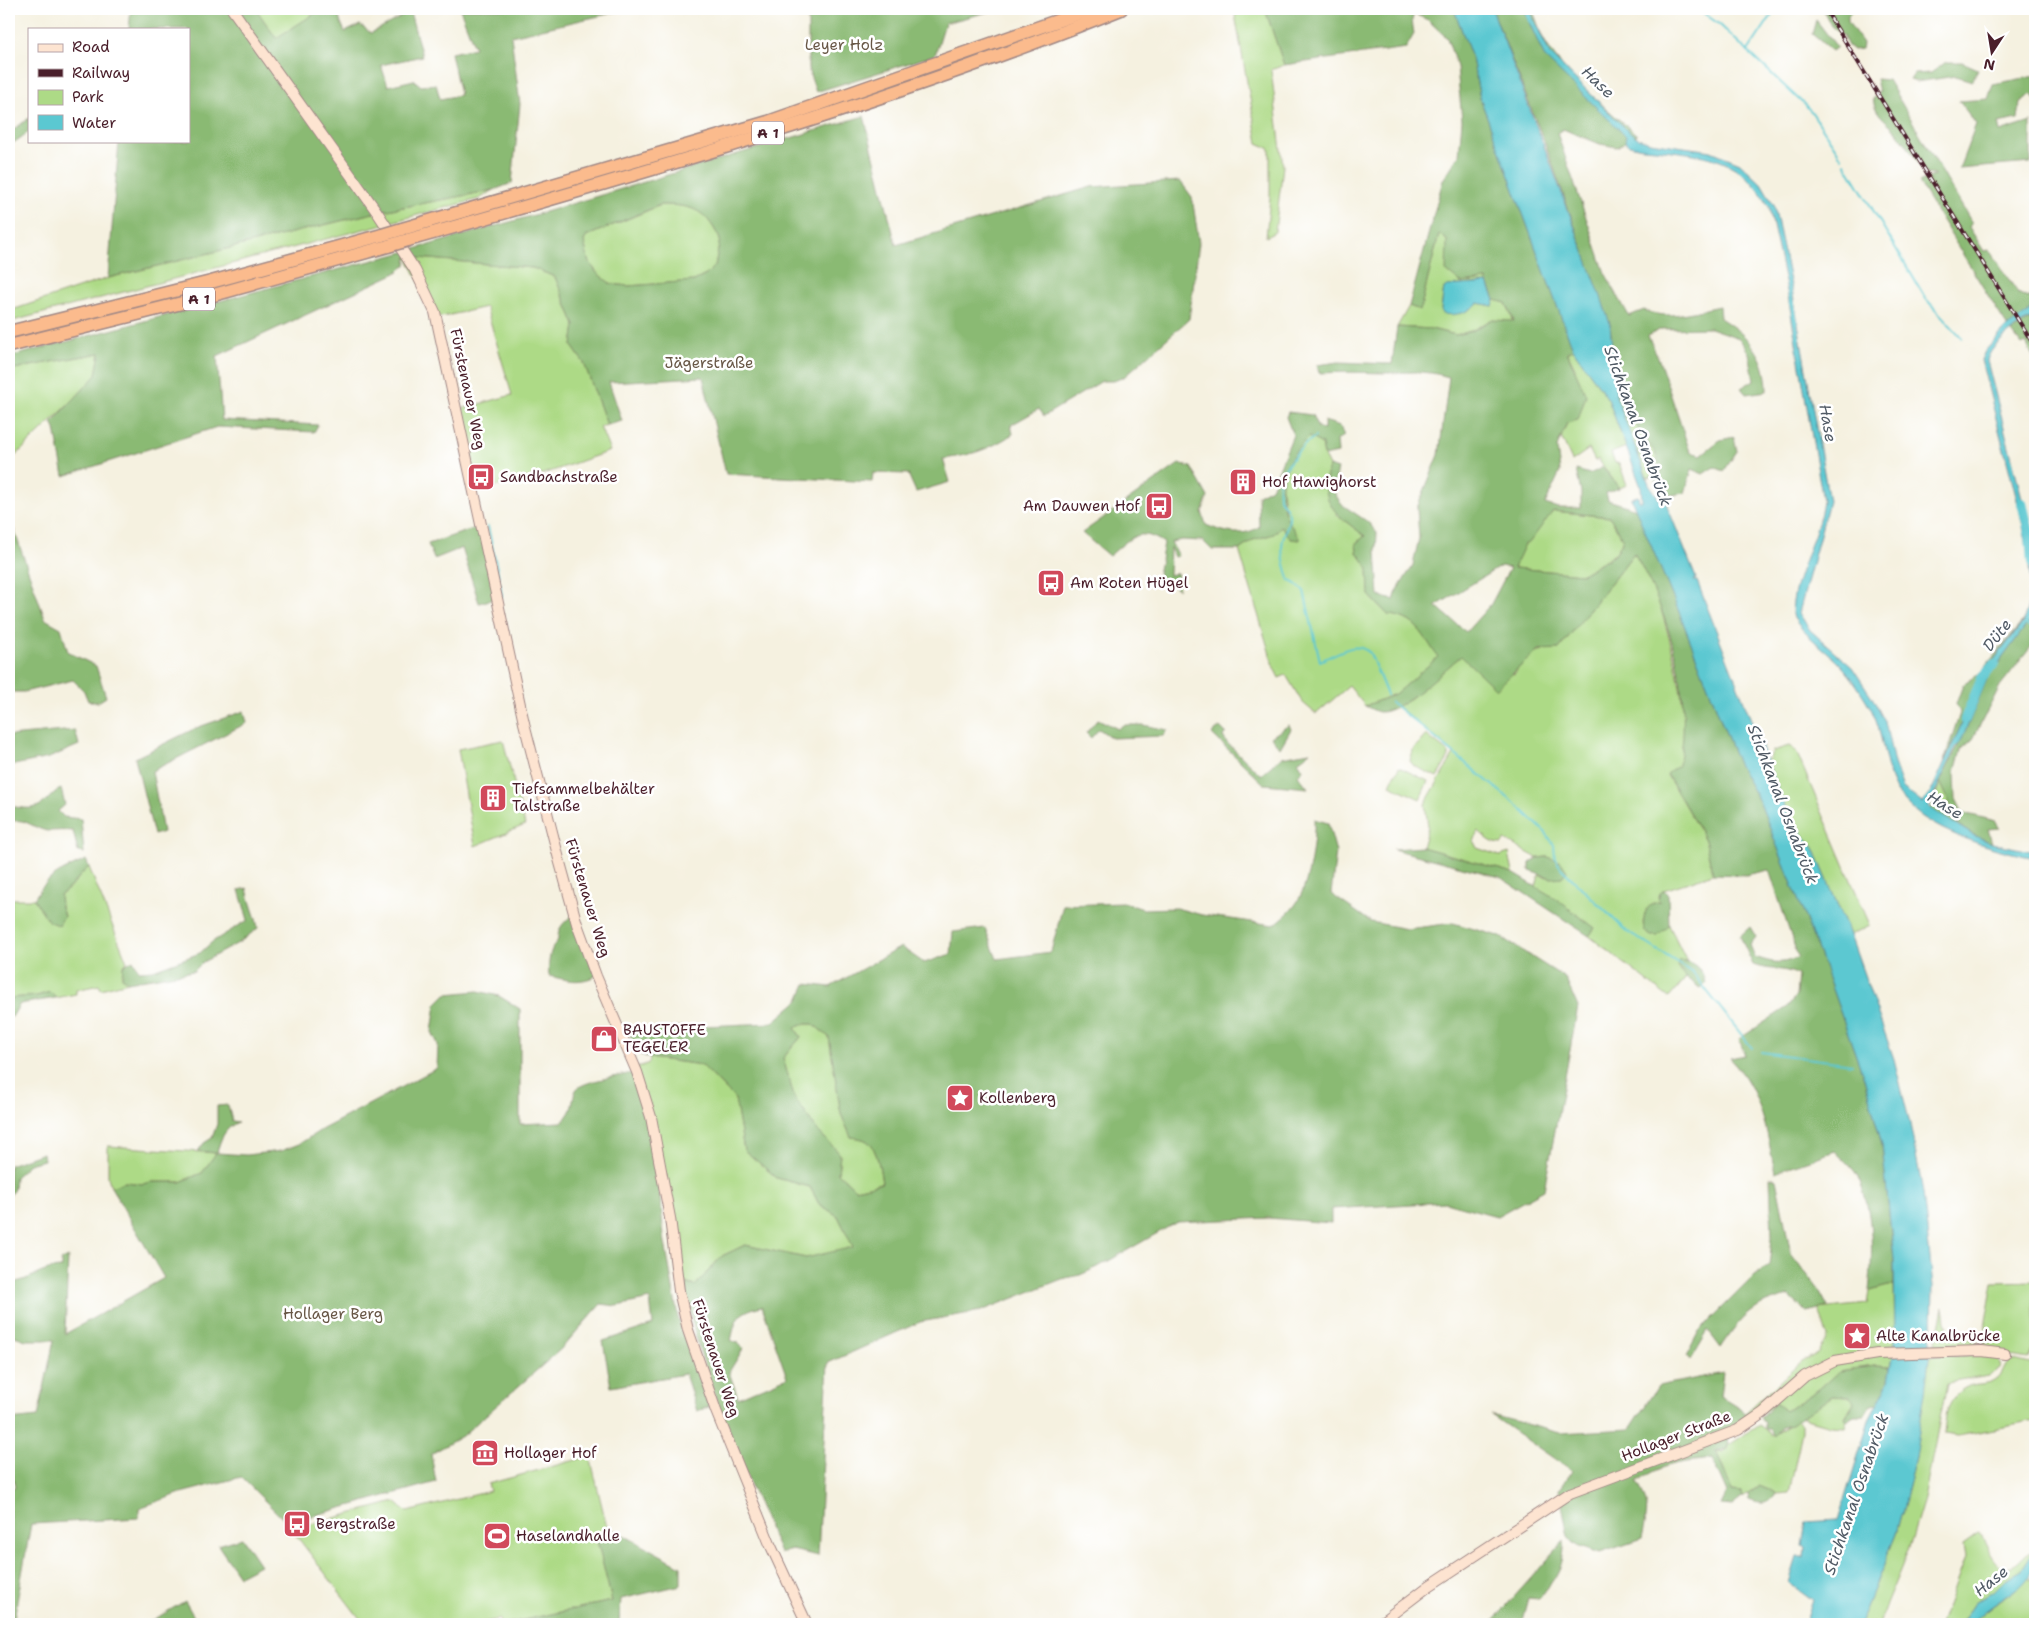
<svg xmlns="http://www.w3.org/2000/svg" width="2044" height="1633" viewBox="0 0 2044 1633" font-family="'Shantell Sans',sans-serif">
	<rect width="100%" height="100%" fill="#fff"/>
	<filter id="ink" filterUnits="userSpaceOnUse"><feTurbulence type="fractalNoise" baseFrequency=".02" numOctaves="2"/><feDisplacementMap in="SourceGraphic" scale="10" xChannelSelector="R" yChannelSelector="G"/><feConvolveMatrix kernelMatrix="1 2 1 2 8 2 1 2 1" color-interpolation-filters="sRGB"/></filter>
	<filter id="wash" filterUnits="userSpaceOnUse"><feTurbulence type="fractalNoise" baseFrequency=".0096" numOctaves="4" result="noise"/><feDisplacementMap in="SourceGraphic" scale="20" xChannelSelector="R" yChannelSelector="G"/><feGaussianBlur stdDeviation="1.12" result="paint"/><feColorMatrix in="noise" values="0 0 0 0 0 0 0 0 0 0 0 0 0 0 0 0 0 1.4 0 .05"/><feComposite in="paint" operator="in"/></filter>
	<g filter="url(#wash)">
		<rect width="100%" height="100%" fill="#f5f1e0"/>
		<g fill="#adda86" stroke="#7c7c58">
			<polygon points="256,9 322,9 276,39"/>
			<polygon points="1234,9 1265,9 1284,65 1271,70 1283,166 1275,232 1266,237 1270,197 1270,149 1258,143"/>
			<polygon points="494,190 479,199 9,322 9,311 108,278 377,212"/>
			<path d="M661,205C694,205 704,208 720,239L715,266L706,275L694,281L628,286L611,284L597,273L588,260L584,241L587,236Z"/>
			<polygon points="1439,234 1447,240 1461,283 1487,280 1488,283 1447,286 1444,288 1441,309 1478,303 1493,306 1495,300 1506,303 1514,322 1491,320 1471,331 1456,335 1431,329 1397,327 1409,306 1420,310"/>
			<polygon points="407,257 533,268 555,277 575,325 572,346 584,363 607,425 600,427 610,451 535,477 474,492 457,410 512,395 486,307 437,318"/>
			<polygon points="1573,349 1608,399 1626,447 1611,453 1615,463 1619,463 1627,485 1619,488 1598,459 1595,461 1589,449 1572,461 1561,437 1567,423 1575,368 1567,352"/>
			<polygon points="100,353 96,375 87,387 9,462 9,370"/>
			<polygon points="1627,393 1639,431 1655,452 1662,472 1647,478 1616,396"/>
			<path d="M1309,437L1322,444L1324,456L1329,466L1326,478L1337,515L1365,536L1356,543L1357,552L1368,567L1369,595L1388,615C1417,617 1423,636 1439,657L1395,694L1365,706L1349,686L1316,714L1302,702L1286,675L1279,678L1274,668L1239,550L1253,540L1274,534L1285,513L1281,482L1285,466L1298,447Z"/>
			<polygon points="1553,511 1610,517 1623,540 1615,554 1582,574 1513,568 1525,543"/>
			<path d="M1634,553C1640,562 1646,572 1651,582C1665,613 1699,738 1679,765C1676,769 1670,772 1667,775L1705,840L1713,874L1664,890L1661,901L1652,904L1643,922L1644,931L1658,935L1669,925L1687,961L1679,960V971L1686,978L1669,998L1589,936L1595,928L1536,887L1539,875L1552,878L1548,857L1537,858L1505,840L1502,844C1491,844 1486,837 1478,831L1474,842L1477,848L1500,856L1509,853L1513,873L1422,847L1428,826L1425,804L1454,754L1397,706L1411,698L1461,656L1514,674C1531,652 1532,650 1559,649Z"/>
			<polygon points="1426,735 1448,752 1449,757 1437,777 1414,766 1410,761 1413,750"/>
			<polygon points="503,740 525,825 475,846 458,749"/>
			<polygon points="1789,746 1796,751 1870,925 1850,935 1814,848 1789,817 1767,762 1773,751"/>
			<polygon points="1399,767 1428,781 1420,799 1390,785"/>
			<polygon points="1940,782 1951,804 1958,825 1931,809"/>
			<path d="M89,867L127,962L123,966L122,977L128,982L101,989L99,985L76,990V994L56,998L50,992L37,996L9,998V920L12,899H34L41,909L64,916L61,907L60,895C73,888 78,876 89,867Z"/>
			<path d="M802,1024H813L829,1037L841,1114L851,1137C856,1138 863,1138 867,1141C878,1148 880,1171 882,1183L855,1189L838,1173L840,1154L817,1130L794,1097L783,1058L801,1037L795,1028Z"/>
			<polygon points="650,1058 702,1065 735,1099 744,1150 777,1178 810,1187 819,1204 838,1216 854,1248 806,1258 745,1245 722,1256 695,1286 678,1281 672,1231 636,1068 649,1063"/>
			<polygon points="108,1146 217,1153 202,1173 180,1182 151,1182 143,1184 125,1182 111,1187 108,1177"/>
			<polygon points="2035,1281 2035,1346 2029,1359 1982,1351 1983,1337 1993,1282"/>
			<polygon points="1888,1286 1894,1286 1895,1343 1891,1367 1875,1366 1840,1371 1819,1389 1786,1411 1775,1402 1751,1422 1744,1414 1801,1362 1819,1353 1827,1336 1819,1309 1867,1304 1869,1291"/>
			<polygon points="1943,1307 1945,1321 1951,1333 1976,1339 1978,1346 1935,1347"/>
			<polygon points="1980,1354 1997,1357 2000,1367 1989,1376 1947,1383 1924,1499 1908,1551 1878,1624 1860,1624 1896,1534 1915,1458 1929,1356"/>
			<path d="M2011,1359L2035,1365V1421L1958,1436L1944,1434C1946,1414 1947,1395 1969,1386C1977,1383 1987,1385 1995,1380C2004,1375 2003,1364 2011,1359Z"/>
			<polygon points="1832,1396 1850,1397 1854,1402 1845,1417 1847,1420 1845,1427 1831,1426 1800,1417"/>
			<polygon points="1796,1420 1802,1425 1802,1431 1789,1493 1776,1494 1769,1489 1759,1485 1742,1498 1741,1492 1732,1491 1716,1451 1723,1452 1728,1449 1729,1445 1759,1425 1773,1435"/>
			<polygon points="590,1456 608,1532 596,1536 612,1601 505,1624 501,1624 500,1619 476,1624 364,1624 295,1534 296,1528 395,1502 407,1512 490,1491 488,1484"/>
			<path d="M1978,1534L1982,1536C1988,1547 1999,1579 2016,1564C2023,1558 2026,1552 2035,1551V1555L2030,1556L2021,1570L2007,1578L1993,1592L1975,1603L1961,1624H1940L1965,1557L1963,1545Z"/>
			<path d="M2027,1576L2035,1579V1624H1972C1987,1603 2014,1598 2027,1576Z"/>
		</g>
		<g fill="#8aba73" stroke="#6a6c4f" fill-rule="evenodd">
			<polygon points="131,9 256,9 276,38 322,9 354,9 339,18 345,32 360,25 371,33 410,12 422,56 381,65 388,86 414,80 421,86 436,84 440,99 460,95 451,53 475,48 460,9 630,9 511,36 520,104 512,183 494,190 377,212 108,278 119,141 189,141 189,29 129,29"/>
			<polygon points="808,9 999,9 945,23 935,55 816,92 808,69"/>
			<path d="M1265,9H1454L1472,58L1480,98L1573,349L1567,352L1586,395L1578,420L1567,423L1557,447L1560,472L1545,504L1558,508H1581V492L1576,470L1590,474L1603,467L1619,488L1606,493L1608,500L1636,509L1679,612L1738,764L1760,803L1818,950L1865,1081L1882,1145L1894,1260V1286H1888L1869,1291C1873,1254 1874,1213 1858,1177C1854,1168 1842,1159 1835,1151L1775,1172C1766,1129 1762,1092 1730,1058L1745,1055L1739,1039L1789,1006L1796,995L1798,975C1783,967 1768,971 1753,965L1740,936L1750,927L1756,937L1750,945L1755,957C1772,963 1782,965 1798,957L1769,870L1746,875L1713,874L1705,840L1667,774L1679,765C1694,696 1669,612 1634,553L1559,649L1538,650L1496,689L1461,656C1445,669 1400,713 1380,712C1376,712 1370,708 1365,706L1395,694L1438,657C1423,636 1417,617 1388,615L1369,595L1368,567L1357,552L1356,543L1365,536C1337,515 1318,504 1329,466L1338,469L1333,490L1341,504L1368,522L1377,533L1376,551L1379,596L1394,600L1397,591L1413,565L1419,538L1417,508L1439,455L1449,377C1422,369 1409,373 1382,373C1361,372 1341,372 1319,373L1317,365L1338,362L1392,364L1397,327L1431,329L1456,335L1472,331L1491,320L1514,321L1506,303L1495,300L1487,280L1461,283L1446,271L1447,240L1439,234L1420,310L1409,306L1443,180L1459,155L1462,120L1457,67L1447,38L1428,20L1414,14L1412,20L1414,34L1406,48L1284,65ZM1553,511L1610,517L1623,540L1615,555L1582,574L1514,568L1525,544L1529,543ZM1501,566L1510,568L1491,604L1466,632L1436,606Z"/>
			<path d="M1492,9H1532C1536,18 1539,29 1543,38C1561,72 1607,109 1637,135L1617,147L1600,144L1563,129L1557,133L1605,273L1629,316L1644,310C1667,321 1695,311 1719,306L1720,318C1749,336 1767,356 1767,391L1746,394L1741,388L1754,380L1749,353L1739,338L1710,328L1661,329L1648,336L1658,357L1690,452L1701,455L1720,440L1734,437L1737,451L1724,471L1714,467L1703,474L1692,469L1685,493L1665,496L1653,476L1662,472L1655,452L1639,431L1627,394L1616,396L1610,324L1544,141Z"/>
			<polygon points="1823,9 1856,9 1848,15 1848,22 1863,43 1862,49 1853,50 1848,46 1843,36 1831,26"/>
			<polygon points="1816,20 1837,47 1832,51 1812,34"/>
			<polygon points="1946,62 1962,62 1978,69 1972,81 1956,76 1916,82 1910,80 1914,74 1931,73"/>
			<polygon points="2035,76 2035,100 2032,94 2020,102 2018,119 1998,123 2000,132 2031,122 2031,163 1959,169 1976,124 1959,101 1988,99 1993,84"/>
			<path d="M1876,79L1888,80L1972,223L1969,227L1984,251L1989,250L2018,293L2028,298L2035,289C2035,306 2025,322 2008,327L1997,310L1919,183L1935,175L1925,174C1917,162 1910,149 1901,137C1892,123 1875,117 1873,99L1879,92Z"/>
			<path d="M864,116L896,245L1091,187L1180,181L1192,197L1199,243L1189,319L1124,377L1114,381H1102L1044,416L1039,409L1011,425L1013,434C988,450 972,455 943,459L950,482L916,492L908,474L873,473L872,482L726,474L703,377L609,382L622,421L607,425L584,363L572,346L575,325L555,277L533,268L407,257L406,265L396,273L217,356L222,420L318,425L314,432L217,427L64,476L55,429L52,423L96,375L100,353L9,370V357L404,252L538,214ZM660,205C693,205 705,209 720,239L715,266L706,275L694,281L628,286L611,284L597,273L588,260L584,241L587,236Z"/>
			<polygon points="29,118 29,132 9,146 9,133"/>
			<polygon points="2035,316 2035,360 2026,343 2022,345 2012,332"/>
			<path d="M1288,412L1312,415L1318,428L1324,430V421L1340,426L1344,436L1337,440L1338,453L1324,456L1322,444L1309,437C1286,458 1276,483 1285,513C1288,522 1296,532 1300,540L1291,539L1281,526L1274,534L1253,540L1239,550H1212L1203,541L1182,540L1171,542L1178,556L1174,557L1170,547L1169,575L1177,573L1179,582L1178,589L1158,575L1164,543C1138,526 1131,538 1109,556L1082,533L1179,464L1191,467L1208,497L1202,512L1206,525C1223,532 1242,538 1259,527L1258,495L1271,488L1293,435L1286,417Z"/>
			<polygon points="9,503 12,524 45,619 61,628 68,652 96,666 106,697 98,702 88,701 84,691 73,680 24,692 9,692"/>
			<polygon points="482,526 497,598 479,603 462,548 434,559 428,544"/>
			<polygon points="2023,621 1990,665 1944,761 1960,712 1956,704 1963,685 1979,674"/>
			<path d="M2028,623L2035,625V642L2000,686L1973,739L1961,750L1955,772L1956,799L1963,813L1996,821L1999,828L1988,829L1992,843C1981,838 1969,834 1960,826C1958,824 1944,789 1940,782L1969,723L1973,708L1987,679Z"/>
			<polygon points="244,711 247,723 152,771 163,832 154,835 135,758 196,728"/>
			<polygon points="1098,719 1118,729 1123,725 1143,725 1168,730 1163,736 1112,738 1099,729 1091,738 1086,733"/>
			<polygon points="1289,725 1291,729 1280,748 1271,737"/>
			<polygon points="1220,727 1226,733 1223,736 1226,742 1261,775 1281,757 1310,752 1298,761 1303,770 1298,775 1308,788 1264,784 1212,734"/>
			<polygon points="75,730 79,745 49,758 9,766 9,736"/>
			<path d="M61,789L65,805L58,811L64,817L81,819L84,853L78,852L73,831C65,830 56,831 48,831C33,829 23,815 9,823V806C24,808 36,812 48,799C52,795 55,791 61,789Z"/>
			<path d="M1314,819L1328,823L1336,852L1331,894L1371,922L1407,929L1453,923L1499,936L1565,978L1578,1007L1544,1190L1497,1216L1445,1202L1331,1209V1223L1269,1218L1177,1222L1098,1267L1080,1275L1062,1279L981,1311L920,1322L828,1363L818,1556L792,1550L780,1553C742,1465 700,1377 684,1283L695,1286L722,1256L745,1245L806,1258L853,1247L838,1216L819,1204L810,1187L777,1178L744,1150L735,1099L702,1065L650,1058L634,1052V1043L630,1037L632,1033H638L656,1028L772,1023L799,1000L806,984L830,987L901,947L924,963L951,954L953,932L985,928L997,959L1051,952L1063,905L1125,903L1143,909L1176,908L1202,915L1274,925C1284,917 1293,910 1299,899C1310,878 1315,842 1314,819ZM802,1024H813L829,1037L841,1114L851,1137C856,1138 863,1138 867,1141C878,1148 880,1171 882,1183L855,1189L838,1173L840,1154L817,1130L794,1097L783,1058L801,1037L795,1028ZM762,1306L787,1377L738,1398L729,1372L743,1349L739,1343L731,1341C736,1318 737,1312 762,1306Z"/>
			<polygon points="1422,847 1513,873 1555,898 1595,928 1589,936 1500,877 1393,849"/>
			<polygon points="1548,857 1561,862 1567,871 1562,877 1552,878 1530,871 1530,863 1537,858"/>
			<path d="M86,860L89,867C78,876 72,888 60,895L61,907L64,916L59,925L49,922L34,899C48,875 62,871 86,860Z"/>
			<path d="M247,888C249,903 256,914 258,928L240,942L203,962L194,971L128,982L122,977L123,966L133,960L139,971L153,970L200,953L212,942L248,920L239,890Z"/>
			<path d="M1664,890L1668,894L1669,925L1658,936H1651L1644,931C1643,923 1643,908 1653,904C1655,902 1658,903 1660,901L1658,899L1660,893Z"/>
			<path d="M574,914L596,976C578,984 567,980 549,976C548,964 549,949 558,940C557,928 564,922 574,914Z"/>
			<path d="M1679,960C1693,961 1703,969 1706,983L1700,988L1686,978L1677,966Z"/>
			<path d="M478,991L499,996L520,1009V1124L562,1122C576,1107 570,1104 576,1090C581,1081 621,1076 632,1073L645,1114L658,1177L664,1237L678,1317L709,1407L697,1411L685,1374L611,1387L603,1341L653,1325L650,1299L617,1306L601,1304L561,1349L462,1436L431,1454L436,1482L287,1523L241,1477L181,1493L139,1508V1518L31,1524L13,1624H9V1487L15,1488L9,1454V1420L38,1417L54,1340H26L9,1334V1283C28,1282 42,1268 61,1268V1261L68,1257L65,1334L164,1278L111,1187L125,1182L143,1184L151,1182H180L202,1173L216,1153L198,1151L204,1143L212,1138L217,1124V1106L228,1105L232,1121L238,1122C225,1128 220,1139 217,1153L246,1155L281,1151L299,1144L321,1130L437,1068L438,1044L432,1032L436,1004L446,994Z"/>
			<polygon points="50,992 56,998 20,1004 12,1017 9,1017 9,998 37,996"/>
			<polygon points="43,1153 44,1160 29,1164 15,1177 14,1189 9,1197 9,1165"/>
			<path d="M1770,1177L1776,1179L1791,1254L1819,1290L1828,1307L1806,1312L1789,1296C1754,1303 1740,1319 1721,1348L1708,1331L1691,1360L1686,1356L1699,1331L1754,1276L1769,1266L1772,1238Z"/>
			<polygon points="1875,1366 1891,1367 1889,1381 1878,1404 1871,1405 1865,1415 1855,1415 1847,1420 1845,1418 1854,1402 1849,1397 1832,1396 1791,1425 1781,1427 1775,1436 1770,1429 1765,1429 1765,1423 1761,1418 1775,1402 1786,1411 1819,1389 1839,1371"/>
			<path d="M1723,1373L1720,1396L1741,1409L1751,1422L1727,1435L1729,1445L1728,1449L1716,1451L1732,1491L1741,1492L1742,1498L1732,1506L1721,1505L1727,1493L1712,1459C1686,1462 1657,1463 1637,1483C1651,1504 1647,1515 1642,1539L1600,1553L1574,1544L1568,1537L1559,1489L1572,1471L1491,1415L1560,1433L1630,1429L1658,1386Z"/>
			<path d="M1759,1485L1769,1489L1776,1494C1769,1506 1759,1504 1749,1500L1748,1494Z"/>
			<polygon points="614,1530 681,1566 681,1585 621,1599 619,1624 505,1624 612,1601 596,1536"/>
			<polygon points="242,1538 260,1565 239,1576 218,1545"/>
			<path d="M1564,1541C1565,1568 1554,1579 1539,1599L1528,1598L1521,1624H1490Z"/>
			<polygon points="185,1601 198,1624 149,1624 148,1623"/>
		</g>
		<g fill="#5bc8d1" stroke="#52747e">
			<polygon points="1454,9 1492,9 1600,294 1610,324 1616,396 1649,484 1660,500 1666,503 1696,578 1694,581 1697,581 1789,817 1814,848 1850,935 1894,1059 1910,1124 1923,1192 1933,1286 1932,1334 1925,1392 1915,1458 1896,1534 1860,1624 1804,1624 1812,1600 1789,1583 1797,1557 1804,1557 1805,1548 1802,1546 1806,1522 1838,1520 1869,1420 1889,1381 1895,1343 1894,1260 1882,1145 1865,1081 1818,950 1760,803 1738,764 1679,612 1631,498 1638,496 1639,501 1642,501 1641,487 1608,399 1573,349 1480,98 1472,58"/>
			<path d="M1523,9H1529L1550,54L1627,130L1638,138L1650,142L1711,151L1740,163L1761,183L1774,205L1793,295L1829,501L1799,613L1810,630L1852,667L1872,697L1885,722L1894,763L1903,788L1922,803L1931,792L1982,679L1990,665L2022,624L2032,594L2026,541L2019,508L1981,360L1985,351L2007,327L2028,313L2035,299V316C2022,323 1989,345 1987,361L2021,494L2033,563L2035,599L2028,623L1987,679L1961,742L1955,748L1929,806L1931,809L1973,835L1992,843L2035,852V858C1990,849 1908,828 1891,779C1882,751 1882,725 1866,700C1860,691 1854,680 1847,672C1830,650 1806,640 1792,615C1792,577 1818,539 1823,501L1788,296L1769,207C1743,157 1706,155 1655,149C1645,148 1633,148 1625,142L1626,136L1545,58Z"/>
			<path d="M1488,283L1495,300L1493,306L1478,303C1468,313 1456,316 1443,314L1441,310L1444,288L1447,286Z"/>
			<path d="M2035,1555C2035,1591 1990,1598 1972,1624H1961L1975,1603L1993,1592L2007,1578L2021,1570L2030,1556Z"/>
		</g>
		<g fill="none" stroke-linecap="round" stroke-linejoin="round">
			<g stroke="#5bc8d1" stroke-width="2">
				<polyline points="1698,9 1720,25 1811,111 1842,158"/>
				<polyline points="1748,51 1776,9"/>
				<polyline points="1845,163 1926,299 1962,338"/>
				<path d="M1315,437C1303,444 1281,469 1279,483C1278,488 1279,494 1279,499C1300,519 1282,526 1282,548C1282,558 1287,570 1289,579L1304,591L1320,661C1336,655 1355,639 1370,653L1387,695"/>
				<polyline points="488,527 499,578"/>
				<polyline points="500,583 502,597"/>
				<polyline points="2026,625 2035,628"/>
				<polyline points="1391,702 1518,806 1546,833 1554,845 1555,858 1561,868 1624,929 1692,972 1752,1048"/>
				<polyline points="1761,1052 1852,1064"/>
			</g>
			<g stroke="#5bc8d1" stroke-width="10">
				<polyline points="2022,503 2030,535 2032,563"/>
				<polyline points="1965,719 1982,678 1994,664"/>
			</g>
		</g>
	</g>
	<g filter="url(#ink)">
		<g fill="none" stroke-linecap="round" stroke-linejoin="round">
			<g stroke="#a08886" stroke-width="12">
				<g id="secondary">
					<polyline points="232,9 377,212 415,270 435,312 524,723 559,859 577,924 596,976 637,1072 651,1117 670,1218 679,1291 688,1330 716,1411 770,1544 807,1624"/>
					<polyline points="1379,1624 1429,1586 1570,1493 1738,1430 1763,1413 1805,1376 1835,1361 1877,1354 1982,1351 2005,1354"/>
				</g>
			</g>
			<g stroke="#a08886" stroke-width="15">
				<g id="highway">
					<polyline points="402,229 768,122 1091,9"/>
					<path d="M408,240C648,172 889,102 1121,9"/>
					<polyline points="9,332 211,282 382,235"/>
					<polyline points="9,346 210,296 388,246"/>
				</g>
			</g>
			<use href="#secondary" stroke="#fde4d1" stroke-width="10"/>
			<use href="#highway" stroke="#fbbb8d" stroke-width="12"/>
			<g stroke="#4a1f2b" stroke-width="4">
				<polyline id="rail" points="1825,9 2035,347"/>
			</g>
			<use href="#rail" stroke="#fff" stroke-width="2" stroke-dasharray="5.5" stroke-linecap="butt"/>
			<g stroke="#a08886" stroke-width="15" stroke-linecap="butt">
				<g id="highway-bridge">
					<polyline points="382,235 402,229"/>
					<polyline points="388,246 408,240"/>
				</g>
			</g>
			<use href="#highway-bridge" stroke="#fbbb8d" stroke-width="12"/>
		</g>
	</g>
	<defs>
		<g id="bus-square" transform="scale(1.4375)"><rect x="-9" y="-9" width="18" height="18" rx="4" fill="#d1495b" stroke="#fff"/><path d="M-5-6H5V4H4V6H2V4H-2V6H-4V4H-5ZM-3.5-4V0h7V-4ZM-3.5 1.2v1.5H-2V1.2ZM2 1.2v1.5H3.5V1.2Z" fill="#fff"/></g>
		<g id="building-square" transform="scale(1.4375)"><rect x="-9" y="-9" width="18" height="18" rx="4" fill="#d1495b" stroke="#fff"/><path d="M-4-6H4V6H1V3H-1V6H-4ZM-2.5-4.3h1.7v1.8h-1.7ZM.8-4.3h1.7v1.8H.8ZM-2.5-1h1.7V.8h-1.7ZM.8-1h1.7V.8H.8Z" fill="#fff"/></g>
		<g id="shop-square" transform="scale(1.4375)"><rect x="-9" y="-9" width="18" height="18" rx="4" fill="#d1495b" stroke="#fff"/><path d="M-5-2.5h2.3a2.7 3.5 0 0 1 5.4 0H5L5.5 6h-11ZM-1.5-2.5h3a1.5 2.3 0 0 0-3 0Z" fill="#fff"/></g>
		<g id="sight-square" transform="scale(1.4375)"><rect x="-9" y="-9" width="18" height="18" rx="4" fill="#d1495b" stroke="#fff"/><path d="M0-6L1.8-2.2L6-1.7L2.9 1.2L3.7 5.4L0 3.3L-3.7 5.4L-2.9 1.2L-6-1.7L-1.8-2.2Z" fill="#fff"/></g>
		<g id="museum-square" transform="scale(1.4375)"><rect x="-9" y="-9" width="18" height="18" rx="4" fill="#d1495b" stroke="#fff"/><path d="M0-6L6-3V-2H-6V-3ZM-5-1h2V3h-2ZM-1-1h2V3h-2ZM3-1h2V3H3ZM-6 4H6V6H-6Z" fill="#fff"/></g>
		<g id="stadium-square" transform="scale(1.4375)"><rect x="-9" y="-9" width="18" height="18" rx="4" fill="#d1495b" stroke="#fff"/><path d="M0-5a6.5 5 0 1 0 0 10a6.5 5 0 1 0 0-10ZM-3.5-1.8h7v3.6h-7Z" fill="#fff"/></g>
	</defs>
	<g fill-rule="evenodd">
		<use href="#bus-square" x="481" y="477"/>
		<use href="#building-square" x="1243" y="482"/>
		<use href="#bus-square" x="1159" y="506"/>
		<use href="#bus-square" x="1051" y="583"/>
		<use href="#building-square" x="493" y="798"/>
		<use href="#shop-square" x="604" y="1039"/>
		<use href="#sight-square" x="960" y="1098"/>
		<use href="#sight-square" x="1857" y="1336"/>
		<use href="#museum-square" x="485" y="1453"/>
		<use href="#bus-square" x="297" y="1524"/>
		<use href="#stadium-square" x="497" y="1536"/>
	</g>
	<g text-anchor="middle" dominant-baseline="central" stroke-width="5" stroke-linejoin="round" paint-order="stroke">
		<g fill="#fff" stroke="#80626b" stroke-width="1">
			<rect x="752" y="121.5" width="32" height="23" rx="4"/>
			<rect x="183" y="287.5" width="32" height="23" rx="4"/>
		</g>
		<g font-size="14" font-weight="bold" fill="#4a1f2b">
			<text x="768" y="133">A 1</text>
			<text x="199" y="299">A 1</text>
		</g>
		<g font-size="15" fill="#685746" stroke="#fff">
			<text x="844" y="45">Leyer Holz</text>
			<text x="709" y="363">Jägerstraße</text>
			<text x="333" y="1314">Hollager Berg</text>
		</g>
		<g font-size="15" fill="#4a1f2b" stroke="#fff">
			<text transform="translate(468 389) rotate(78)">Fürstenauer Weg</text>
			<text transform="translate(588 898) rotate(73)">Fürstenauer Weg</text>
			<text transform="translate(716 1358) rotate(72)">Fürstenauer Weg</text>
			<text transform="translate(1676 1436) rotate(-21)">Hollager Straße</text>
		</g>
		<g font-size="15" fill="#4a1f2b" stroke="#fff" text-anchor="start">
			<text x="500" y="477">Sandbachstraße</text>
			<text x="1262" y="482">Hof Hawighorst</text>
			<text x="1140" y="506" text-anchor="end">Am Dauwen Hof</text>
			<text x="1070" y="583">Am Roten Hügel</text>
			<text x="512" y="789">Tiefsammelbehälter<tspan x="512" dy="17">Talstraße</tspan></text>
			<text x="623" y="1030">BAUSTOFFE<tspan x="623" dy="17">TEGELER</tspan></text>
			<text x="979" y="1098">Kollenberg</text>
			<text x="1876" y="1336">Alte Kanalbrücke</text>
			<text x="504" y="1453">Hollager Hof</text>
			<text x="316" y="1524">Bergstraße</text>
			<text x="516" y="1536">Haselandhalle</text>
		</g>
		<g font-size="16" font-style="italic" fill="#505a65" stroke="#fff">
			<text transform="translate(1598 82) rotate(44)">Hase</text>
			<text transform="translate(1828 423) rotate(80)">Hase</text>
			<text transform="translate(1638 426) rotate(70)">Stichkanal Osnabrück</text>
			<text transform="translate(1997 635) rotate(-52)">Düte</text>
			<text transform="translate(1783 804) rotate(69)">Stichkanal Osnabrück</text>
			<text transform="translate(1945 805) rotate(32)">Hase</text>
			<text transform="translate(1856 1494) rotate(-71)">Stichkanal Osnabrück</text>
			<text transform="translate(1991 1581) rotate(-39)">Hase</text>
		</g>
	</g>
	<rect width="2044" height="1633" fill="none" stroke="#fff" stroke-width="30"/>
	<rect x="28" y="28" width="162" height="115" fill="#ffffff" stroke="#b7a5aa"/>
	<rect x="38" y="44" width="25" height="8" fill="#fde4d1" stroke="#b7a5aa"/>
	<text x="72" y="52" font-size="15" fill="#4a1f2b">Road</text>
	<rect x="38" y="69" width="25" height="8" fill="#4a1f2b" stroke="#b7a5aa"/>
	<text x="72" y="78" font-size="15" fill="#4a1f2b">Railway</text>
	<rect x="38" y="90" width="25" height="15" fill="#adda86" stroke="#b7a5aa"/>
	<text x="72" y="102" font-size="15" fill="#4a1f2b">Park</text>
	<rect x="38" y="115" width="25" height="15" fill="#5bc8d1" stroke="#b7a5aa"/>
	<text x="72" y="128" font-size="15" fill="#4a1f2b">Water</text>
	<g transform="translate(1992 52) rotate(192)" stroke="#ffffff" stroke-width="4" paint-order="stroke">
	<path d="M0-4L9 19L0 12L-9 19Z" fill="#4a1f2b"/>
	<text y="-8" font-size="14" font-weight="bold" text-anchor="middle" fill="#4a1f2b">N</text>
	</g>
</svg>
